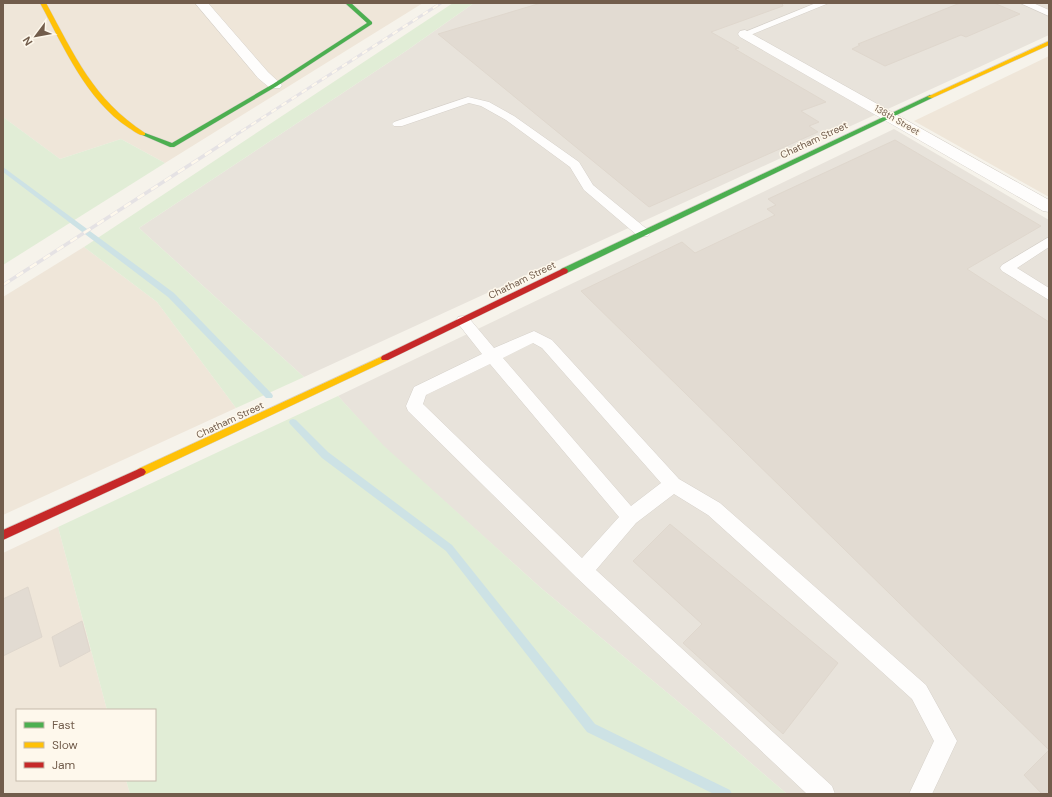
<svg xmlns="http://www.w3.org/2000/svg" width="1052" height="797" viewBox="0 0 1052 797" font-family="'DM Sans',sans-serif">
	<rect width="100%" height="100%" fill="#f6f3eb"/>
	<g fill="#efe6d9">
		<polygon points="3,3 423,3 165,163 121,139 60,159 3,117"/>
		<polygon points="1049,56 1049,197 914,121"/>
		<polygon points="84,247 157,302 236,408 3,515 3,297"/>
		<polygon points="58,527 107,710 17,710 17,780 126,780 130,794 3,794 3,553"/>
	</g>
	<g fill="#e8e3db">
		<polygon points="474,3 1049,3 1049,35 304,377 139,228 406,51"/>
		<polygon points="894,129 1049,220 1049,794 787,794 716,733 541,588 383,446 338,396"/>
	</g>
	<g fill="#e1edd6">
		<polygon points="453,3 474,3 406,51 139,228 304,377 236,408 157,302 84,247"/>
		<polygon points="3,117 60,159 121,139 165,163 3,265"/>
		<polygon points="338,396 384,446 541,588 716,733 787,794 130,794 126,780 155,780 155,710 107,710 58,527"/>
	</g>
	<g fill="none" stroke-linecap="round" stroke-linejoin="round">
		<g fill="#cde2e5" fill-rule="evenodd">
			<polygon points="3,167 174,293 272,394 273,396 272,398 266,398 168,297 3,172"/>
			<polygon points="293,419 296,420 328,452 452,545 595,724 730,790 732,794 714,794 587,732 446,551 322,458 290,424 289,422 290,420"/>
		</g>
	</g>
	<g fill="#e2dbd2" stroke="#dfd7cd">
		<polygon points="541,3 782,3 783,6 711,32 739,48 735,49 826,102 801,111 819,122 809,126 818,132 649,207 438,34"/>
		<polygon points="960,3 994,3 1020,14 966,37 961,35 885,66 852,49 860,45 858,44"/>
		<polygon points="895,140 1041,226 967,269 1049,322 1049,750 581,291 682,242 695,253 775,215 767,209 776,205 768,199"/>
		<polygon points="670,524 838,663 783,734 683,643 702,624 633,561"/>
		<polygon points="28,587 42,637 3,656 3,599"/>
		<polygon points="82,621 90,651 60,667 52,637"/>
		<polygon points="1049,750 1049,794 1042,794 1024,775"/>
	</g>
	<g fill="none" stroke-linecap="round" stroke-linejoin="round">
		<g stroke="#d5d0c9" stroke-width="1">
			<g id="lane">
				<polygon points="816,3 829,3 748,36 742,36 740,34"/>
				<polygon points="1020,3 1033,3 1049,10 1049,16"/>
				<polygon points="468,97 489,102 514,116 579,162 593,185 648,230 650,233 648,236 638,236 584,190 570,167 506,120 481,106 469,103 402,126 394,126 392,124 394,122"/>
				<polygon points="1049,237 1049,247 1017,268 1049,288 1049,300 1002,271 1000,268 1002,265"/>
				<path d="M463,316L468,317L494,348L534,331L552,340L679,479L720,503L926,685L957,741L932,794H909L934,741L912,699L708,515L674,494L636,523L596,570L832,786L835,794H807L576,577L408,411L406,406L414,387L482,354L456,321L458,317ZM533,343L542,348L661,483L631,506L503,358ZM490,364L619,517L582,558L423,404L426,395Z"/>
			</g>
		</g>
		<g stroke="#d5d0c9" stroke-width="1">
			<g id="street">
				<polygon points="195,3 208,3 268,72 282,85 280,88 270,88 258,78"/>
				<polygon points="745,30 1049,200 1049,212 1043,211 740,37 738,34 740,31"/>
			</g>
		</g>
		<g stroke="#d5d0c9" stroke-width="1">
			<g id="fast">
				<polygon points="345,3 351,3 372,22 372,24 277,86 174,147 170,147 140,134 145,133 172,143 273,84 367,23"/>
				<polygon points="930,95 933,97 932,98 567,273 564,274 560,271 561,269"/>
			</g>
		</g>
		<g stroke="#d5d0c9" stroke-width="1">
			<g id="slow">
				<path d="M40,3H46C75,56 93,99 145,133V135C139,136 134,131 129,128C86,100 64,47 40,3Z"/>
				<polygon points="1049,41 1049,45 932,98 927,97"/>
				<polygon points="385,355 389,358 388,360 144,475 141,476 138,475 136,472 138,469"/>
			</g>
		</g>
		<g stroke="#d5d0c9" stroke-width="1">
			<g id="jam">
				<polygon points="564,268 567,269 568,271 567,273 388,360 382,360 381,358 382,356"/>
				<polygon points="141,468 144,469 146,472 144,475 3,540 3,530"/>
			</g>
		</g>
		<use href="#lane" fill="#fefdfc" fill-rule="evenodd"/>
		<use href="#street" fill="#fefdfc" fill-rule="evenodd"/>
		<use href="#fast" fill="#4caf50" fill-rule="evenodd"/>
		<use href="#slow" fill="#ffc107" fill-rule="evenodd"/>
		<use href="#jam" fill="#c62828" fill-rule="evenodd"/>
		<g stroke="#e5e2e4" stroke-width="3">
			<polyline id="rail-far1" points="231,138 441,3"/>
		</g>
		<g stroke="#e5e2e4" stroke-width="3.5">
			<polyline id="rail" points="3,285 233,137"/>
		</g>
		<use href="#rail-far1" stroke="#fef8ec" stroke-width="2" stroke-dasharray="6" stroke-linecap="butt"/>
		<use href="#rail" stroke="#fef8ec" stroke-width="2.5" stroke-dasharray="8" stroke-linecap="butt"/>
	</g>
	<g text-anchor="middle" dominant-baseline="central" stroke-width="3" stroke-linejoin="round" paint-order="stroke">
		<g font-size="9" fill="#725d4c" stroke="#fef8ec">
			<text transform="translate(897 120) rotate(30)">138th Street</text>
		</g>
		<g font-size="10" fill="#725d4c" stroke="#fef8ec">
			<text transform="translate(814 140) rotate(-25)">Chatham Street</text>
			<text transform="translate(522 280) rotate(-26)">Chatham Street</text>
			<text transform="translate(230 420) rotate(-25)">Chatham Street</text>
		</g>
	</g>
	<rect width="1052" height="797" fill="none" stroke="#725d4c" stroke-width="8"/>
	<rect x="16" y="709" width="140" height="72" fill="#fef8ec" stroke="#c6baac"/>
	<rect x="24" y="722" width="20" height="6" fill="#4caf50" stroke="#c6baac"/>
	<text x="52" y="729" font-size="12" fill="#725d4c">Fast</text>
	<rect x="24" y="742" width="20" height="6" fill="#ffc107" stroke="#c6baac"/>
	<text x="52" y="749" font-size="12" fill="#725d4c">Slow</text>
	<rect x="24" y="762" width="20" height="6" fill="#c62828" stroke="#c6baac"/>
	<text x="52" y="769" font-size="12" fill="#725d4c">Jam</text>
	<g transform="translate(36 36) rotate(238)" stroke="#fef8ec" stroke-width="3" paint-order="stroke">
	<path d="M0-3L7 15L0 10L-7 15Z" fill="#725d4c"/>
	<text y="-6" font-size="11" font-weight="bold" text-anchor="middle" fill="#725d4c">N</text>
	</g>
</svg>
